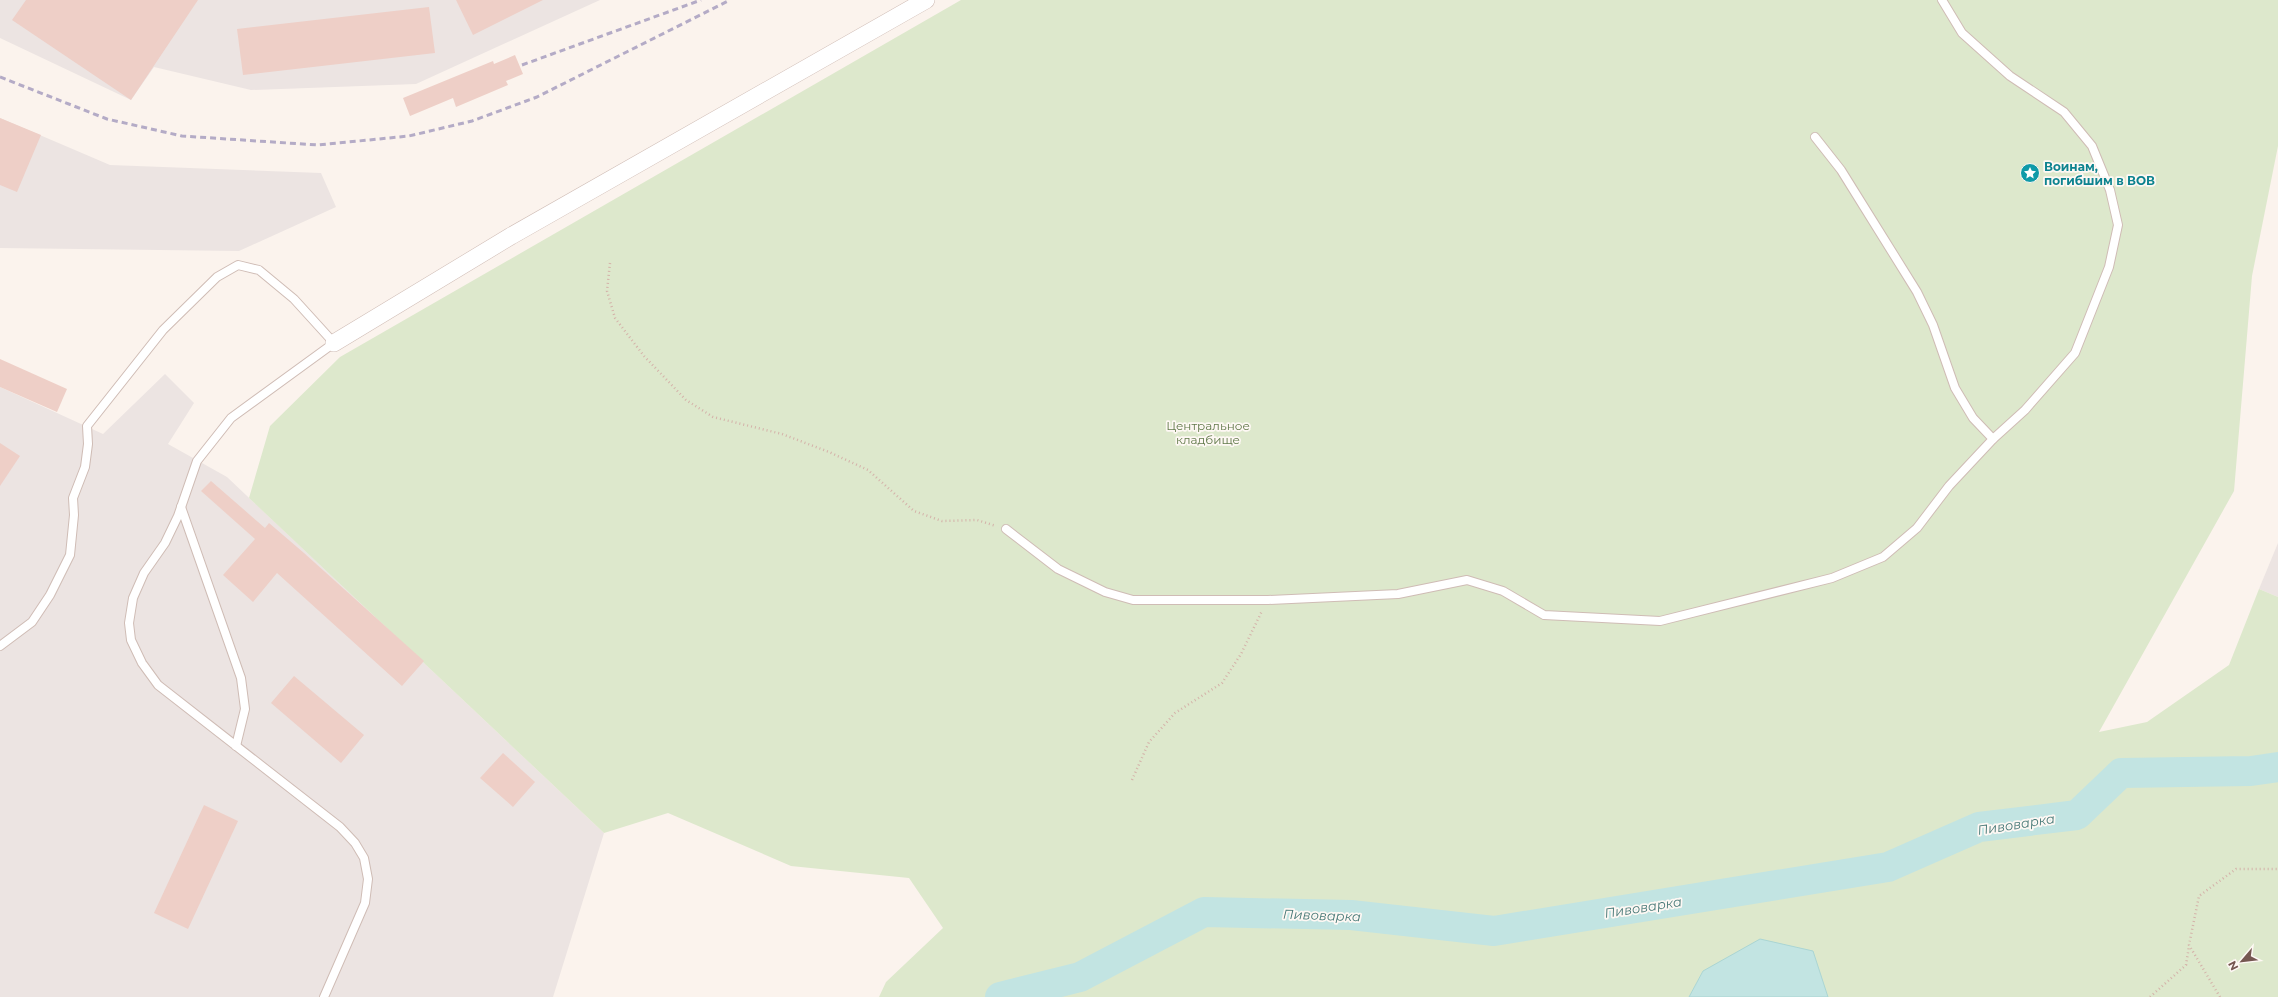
<svg xmlns="http://www.w3.org/2000/svg" width="2278" height="997" viewBox="0 0 2278 997" font-family="Montserrat,sans-serif">
	<rect width="100%" height="100%" fill="#fbf3ed"/>
	<g fill="#ece4e2">
		<polygon points="0,0 600,0 416,84 251,90 154,67 131,100 0,38"/>
		<polygon points="0,118 110,165 321,173 336,207 239,251 0,248"/>
		<polygon points="165,374 194,403 168,444 227,477 604,833 553,997 0,997 0,387 103,434"/>
		<polygon points="2278,543 2278,597 2259,589"/>
	</g>
	<polygon fill="#dde8cc" points="961,0 2278,0 2278,146 2252,276 2234,491 2099,732 2147,722 2229,665 2259,589 2278,597 2278,997 1828,997 1703,971 1689,997 879,997 886,982 943,928 909,878 791,866 668,813 604,833 249,498 270,426 340,357"/>
	<polygon fill="#c2e4e2" stroke="#aad5d3" points="1760,939 1813,951 1828,997 1689,997 1703,971"/>
	<g fill="none" stroke-linecap="round" stroke-linejoin="round">
		<polyline stroke="#c2e4e2" stroke-width="30" points="1000,997 1080,977 1204,912 1351,915 1494,931 1888,867 1979,827 2077,815 2121,773 2251,771 2278,767"/>
	</g>
	<g fill="#eecfc7">
		<polygon points="26,0 198,0 131,100 12,20"/>
		<polygon points="456,0 543,0 473,35"/>
		<polygon points="429,7 435,53 243,75 237,29"/>
		<polygon points="515,55 523,74 506,81 508,85 456,107 453,98 410,116 403,98 493,61 494,64"/>
		<polygon points="0,118 41,135 17,192 0,185"/>
		<polygon points="0,359 67,389 57,412 0,387"/>
		<polygon points="0,443 20,456 0,486"/>
		<polygon points="211,481 265,528 269,523 304,553 424,661 402,686 277,573 253,602 223,575 255,539 201,491"/>
		<polygon points="294,676 364,735 341,763 271,703"/>
		<polygon points="503,753 535,782 513,807 480,778"/>
		<polygon points="204,805 238,821 188,929 154,913"/>
	</g>
	<g fill="none" stroke-linecap="round" stroke-linejoin="round">
		<g stroke="#cfbcb5" stroke-width="10">
			<g id="service">
				<polyline points="1815,137 1841,170 1917,292 1933,325 1955,388 1973,418 1993,439"/>
				<polyline points="181,507 241,678 245,709 236,746"/>
				<polyline points="1006,529 1058,569 1105,592 1133,600 1268,600 1398,594 1467,580 1503,591 1544,615 1660,621 1832,578 1883,557 1917,528 1949,486 1993,439 2025,410 2075,353 2109,267 2118,225 2110,190 2092,146 2064,112 2010,76 1962,33 1942,0"/>
				<polyline points="0,646 32,622 50,595 70,555 74,515 73,498 85,467 88,444 87,426 163,330 217,277 238,265 259,270 294,299 334,343 231,418 197,461 178,516 165,543 144,573 133,598 129,623 131,640 142,663 158,685 340,827 355,843 364,858 368,879 365,903 324,997"/>
			</g>
		</g>
		<g stroke="#cfbcb5" stroke-width="18">
			<polyline id="minor" points="334,343 511,236 926,0"/>
		</g>
		<g stroke="#d4b2a9" stroke-width="2.5" stroke-dasharray="1 3" stroke-linecap="butt">
			<polyline points="610,263 607,291 615,318 644,356 686,400 713,417 782,434 829,452 868,470 914,511 942,521 977,520 996,526"/>
			<polyline points="1132,780 1149,742 1175,713 1222,683 1241,654 1262,611"/>
			<polyline points="2150,997 2186,965 2189,946"/>
			<polyline points="2220,997 2189,945 2199,896 2236,869 2278,869"/>
		</g>
		<use href="#service" stroke="#fff" stroke-width="8"/>
		<use href="#minor" stroke="#fff" stroke-width="17"/>
		<g stroke="#b4abc6" stroke-width="3" stroke-dasharray="6 4" stroke-linecap="butt">
			<polyline points="522,65 701,0"/>
			<polyline points="0,77 107,119 182,136 318,145 409,136 472,121 537,97 730,0"/>
		</g>
	</g>
	<defs>
		<g id="sight-disc" transform="scale(1)"><circle r="9.5" fill="#0f9aa8" stroke="#fef8f4"/><path d="M0-6L1.8-2.2L6-1.7L2.9 1.2L3.7 5.4L0 3.3L-3.7 5.4L-2.9 1.2L-6-1.7L-1.8-2.2Z" fill="#fff"/></g>
	</defs>
	<g fill-rule="evenodd">
		<use href="#sight-disc" x="2030" y="173"/>
	</g>
	<g text-anchor="middle" dominant-baseline="central" stroke-width="3.5" stroke-linejoin="round" paint-order="stroke">
		<g font-size="12" font-weight="bold" fill="#0d838f" stroke="#fef8f4" text-anchor="start">
			<text x="2044" y="166">Воинам,<tspan x="2044" dy="14">погибшим в ВОВ</tspan></text>
		</g>
		<g font-size="12" fill="#61794a" stroke="#fef8f4">
			<text x="1208" y="425">Центральное<tspan x="1208" dy="14">кладбище</tspan></text>
		</g>
		<g font-size="13" font-style="italic" fill="#467876" stroke="#fef8f4">
			<text transform="translate(2016 824) rotate(-9)">Пивоварка</text>
			<text transform="translate(1643 907) rotate(-9)">Пивоварка</text>
			<text transform="translate(1322 915) rotate(2)">Пивоварка</text>
		</g>
	</g>
	<g transform="translate(2242 961) rotate(242)" stroke="#fef8f4" stroke-width="3" paint-order="stroke">
	<path d="M0-3L7 15L0 10L-7 15Z" fill="#755751"/>
	<text y="-6" font-size="11" font-weight="bold" text-anchor="middle" fill="#755751">N</text>
	</g>
</svg>
